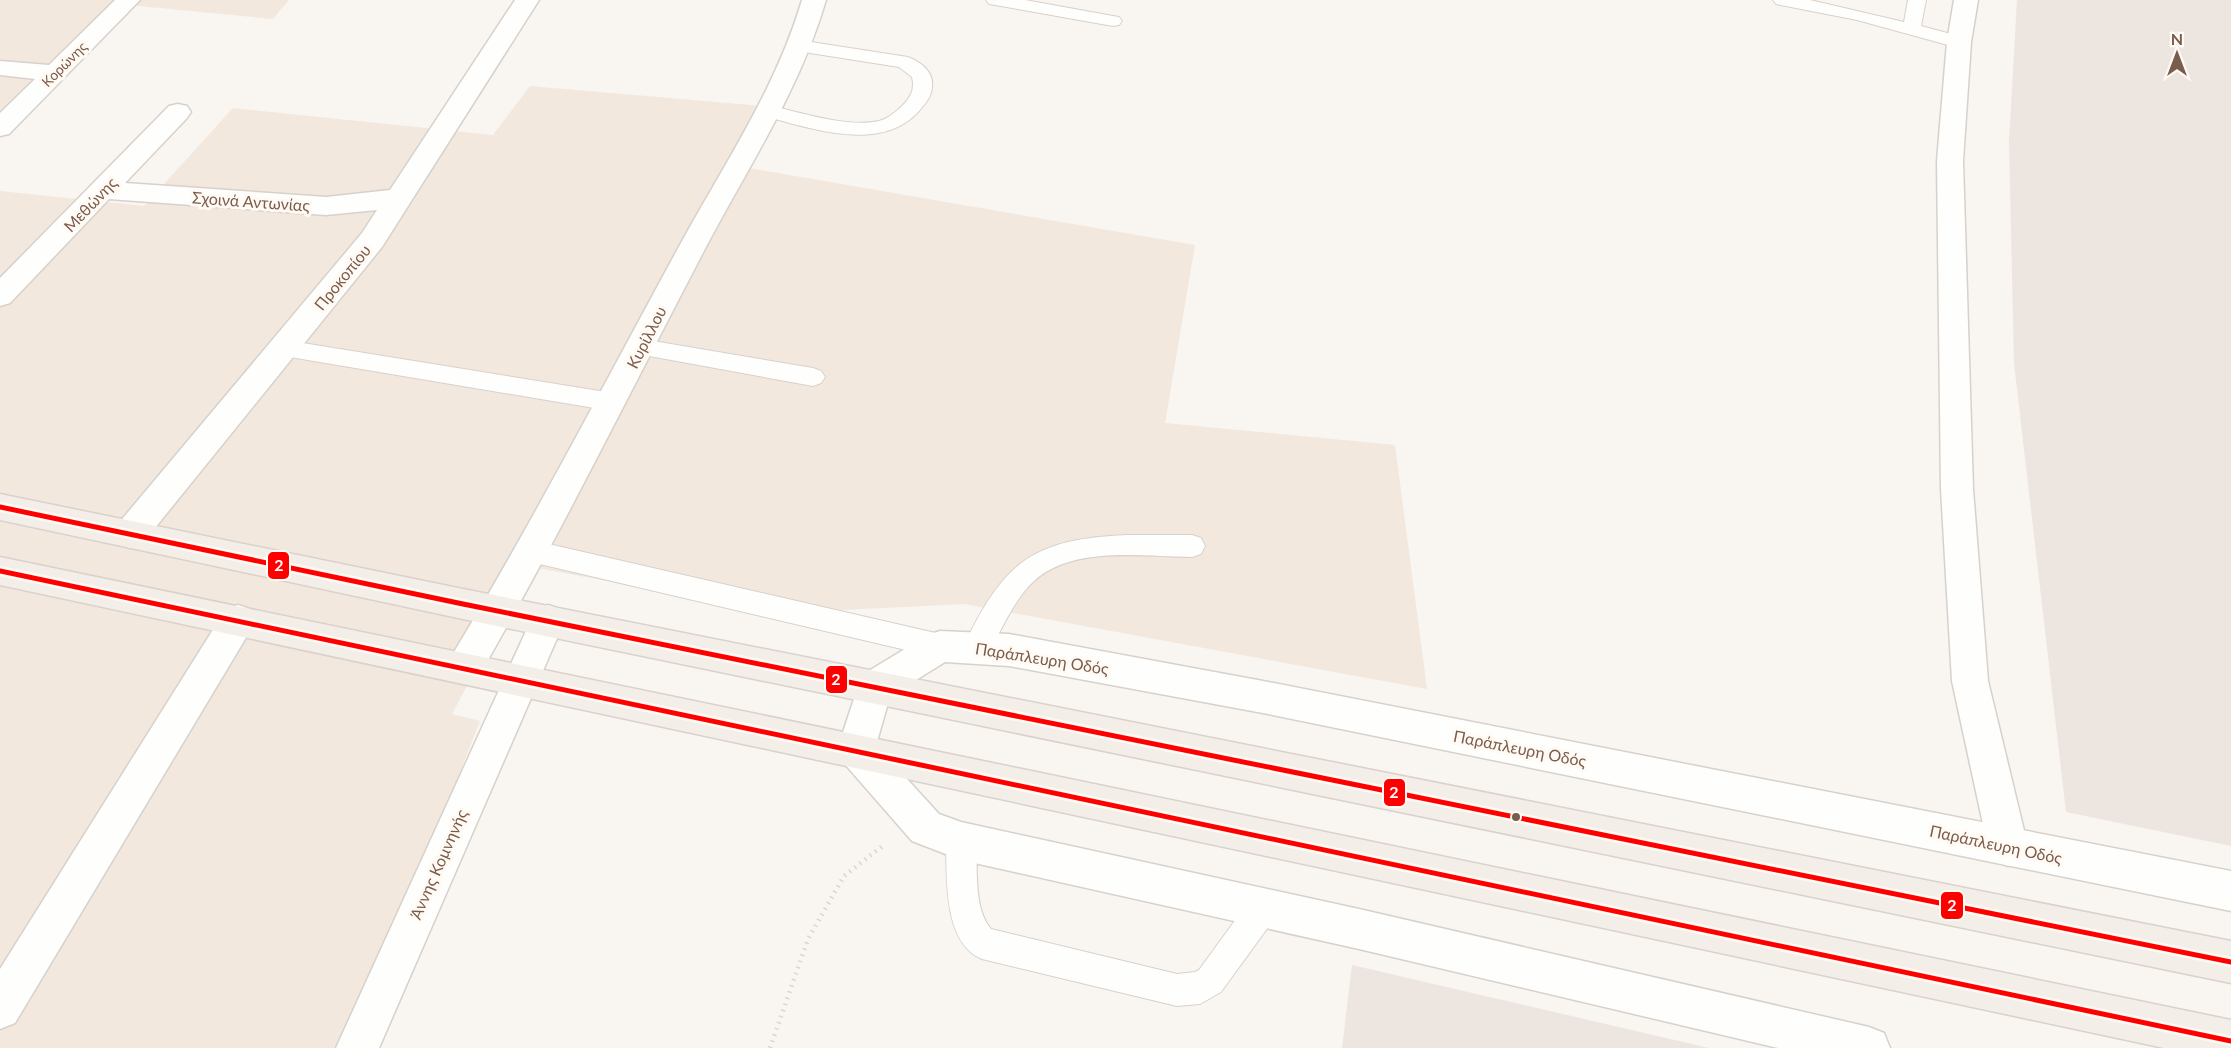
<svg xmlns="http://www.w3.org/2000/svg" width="2231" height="1048" viewBox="0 0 2231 1048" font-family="Lato,sans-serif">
	<rect width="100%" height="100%" fill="#f9f5f0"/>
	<g fill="#f2e8de">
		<polygon points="0,0 289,0 273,19 127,5 0,132"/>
		<polygon points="530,86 762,106 731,165 1195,245 1165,423 1395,445 1427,689 964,604 781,613 531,567 452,714 480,721 352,1048 0,1048 0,191 144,206 233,108 493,135"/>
	</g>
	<g fill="#ede5e0">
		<polygon points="2017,0 2231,0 2231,846 2066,812 2014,363 2009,141"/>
		<polygon points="1352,965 1709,1048 1342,1048"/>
	</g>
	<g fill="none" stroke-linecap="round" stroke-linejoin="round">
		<g stroke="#d7d1cb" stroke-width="2">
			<g id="service">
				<polygon points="986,0 1025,0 1113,16 1119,17 1122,21 1119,25 1113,26 995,5 989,4"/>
				<polygon points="1773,0 1810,0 1904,22 1908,0 1926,0 1921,26 1966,38 1968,42 1966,46 1959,48 1857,20 1776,4"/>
				<path d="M798,40L908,57C920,62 934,71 932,87C932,96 925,104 919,111C881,154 809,128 761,115L758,111L761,107L768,105C799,112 847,128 879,121C887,119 896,112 902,106C911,97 915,89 912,77L899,67L791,50L789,46L791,42Z"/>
				<polygon points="641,339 813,368 821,371 825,377 821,383 813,386 633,353 630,347 633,341"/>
				<polygon points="284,340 612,393 620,396 624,402 620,408 612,411 284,356 276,354 273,348 276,342"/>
				<path d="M1127,535H1192L1201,538L1205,546L1201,554L1192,557C1143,557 1074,545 1034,581C1013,600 1001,632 987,655L977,659L967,655L963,647C1004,562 1032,539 1127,535Z"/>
				<polygon points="531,540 940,634 950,638 954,646 950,654 940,658 531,562 522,559 518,551 522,543"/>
				<path d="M961,826L972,831L976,841C978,868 973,908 991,929L1177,974L1195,972L1199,970L1252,897L1263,893L1274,897L1279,908L1274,919L1221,992L1200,1004L1177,1006L982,959C943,943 947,877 946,841L950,831Z"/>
			</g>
		</g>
		<g stroke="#d7d1cb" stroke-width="3">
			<g id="minor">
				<polygon points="115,0 140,0 9,134 0,136 0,113 35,79 0,75 0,61 49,65"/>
				<polygon points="515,0 539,0 382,247 142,544 130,548 118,544 113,534 118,524 362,233 377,210 326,215 109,199 10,303 0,306 0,278 169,106 178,104 187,106 191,112 187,118 125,183 326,197 390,190"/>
				<path d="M802,0H826C800,89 750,164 707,245C631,390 559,537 477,679L464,684L451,679L446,668L451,657C533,522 605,382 681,243C725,163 776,88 802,0Z"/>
				<polygon points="1954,0 1978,0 1971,42 1963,161 1973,489 1988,681 2028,847 2022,860 2008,866 1994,860 1988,847 1952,681 1941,489 1937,161 1947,42"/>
				<polygon points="238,605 250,609 255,620 250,631 15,1023 0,1029 0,969 226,609"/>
				<polygon points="548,605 560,609 565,620 379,1048 336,1048 531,620 536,609"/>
			</g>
		</g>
		<g stroke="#d7d1cb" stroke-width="3">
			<polygon id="tertiary" points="940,631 1009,634 1263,681 2231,871 2231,911 1263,713 1009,666 945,662 890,696 876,745 939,814 961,822 1359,909 1869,1027 1884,1033 1890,1048 1778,1048 1359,949 961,860 912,841 843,762 837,750 862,675 928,635"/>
		</g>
		<g stroke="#dad1cc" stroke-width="3">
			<g id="primary">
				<polygon points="0,494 463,589 2231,941 2231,983 463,619 0,520"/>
				<polygon points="0,557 2231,1020 2231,1048 2164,1048 0,585"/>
			</g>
		</g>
		<polyline stroke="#dcd5d0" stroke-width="4.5" stroke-dasharray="1.5 5" stroke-linecap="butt" points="770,1048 808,939 844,876 884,845"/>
		<use href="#service" fill="#fefefd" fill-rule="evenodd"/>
		<use href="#minor" fill="#fefefd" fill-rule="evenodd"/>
		<use href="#tertiary" fill="#fefefd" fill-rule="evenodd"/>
		<use href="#primary" fill="#f3eee8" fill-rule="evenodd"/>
		<g stroke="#fffaf3" stroke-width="10">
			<g id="bus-1">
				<polyline points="0,507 463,604 2231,962"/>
				<polyline points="0,571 2231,1041"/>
			</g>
		</g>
		<use href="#bus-1" stroke="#f00" stroke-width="5"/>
	</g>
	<circle fill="#7a5c4d" stroke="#fffaf3" stroke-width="2" cx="1516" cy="817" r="5"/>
	<g text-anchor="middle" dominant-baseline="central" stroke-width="6" stroke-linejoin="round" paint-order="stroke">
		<g font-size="14" fill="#7a5c4d" stroke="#fffaf3">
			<text transform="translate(64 64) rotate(-45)">Κορώνης</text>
		</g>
		<g font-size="16" fill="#7a5c4d" stroke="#fffaf3">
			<text transform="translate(251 201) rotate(4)">Σχοινά Αντωνίας</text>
			<text transform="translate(90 204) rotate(-46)">Μεθώνης</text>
			<text transform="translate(342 277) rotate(-51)">Προκοπίου</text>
			<text transform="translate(646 337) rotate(-63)">Κυρίλλου</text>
			<text transform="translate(1042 658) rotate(9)">Παράπλευρη Οδός</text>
			<text transform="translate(1520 748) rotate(11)">Παράπλευρη Οδός</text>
			<text transform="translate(1996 844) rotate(12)">Παράπλευρη Οδός</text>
			<text transform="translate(438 864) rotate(-66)">Άννης Κομνηνής</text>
		</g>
	</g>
	<g stroke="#fffaf3" stroke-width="2">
		<rect x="267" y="551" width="23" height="29" rx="6" fill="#f00"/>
		<rect x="825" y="665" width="23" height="29" rx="6" fill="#f00"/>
		<rect x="1383" y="778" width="23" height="29" rx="6" fill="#f00"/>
		<rect x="1940" y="891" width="24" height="29" rx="6" fill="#f00"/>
	</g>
	<g font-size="16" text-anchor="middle" font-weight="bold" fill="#fff">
		<text x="279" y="571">2</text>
		<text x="836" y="685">2</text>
		<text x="1394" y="798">2</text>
		<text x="1952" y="911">2</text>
	</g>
	<g transform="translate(2177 54)" stroke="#fffaf3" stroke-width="4.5" paint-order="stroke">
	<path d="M0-4.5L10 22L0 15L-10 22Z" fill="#7a5c4d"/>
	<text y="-9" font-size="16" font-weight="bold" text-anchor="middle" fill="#7a5c4d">N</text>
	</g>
</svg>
